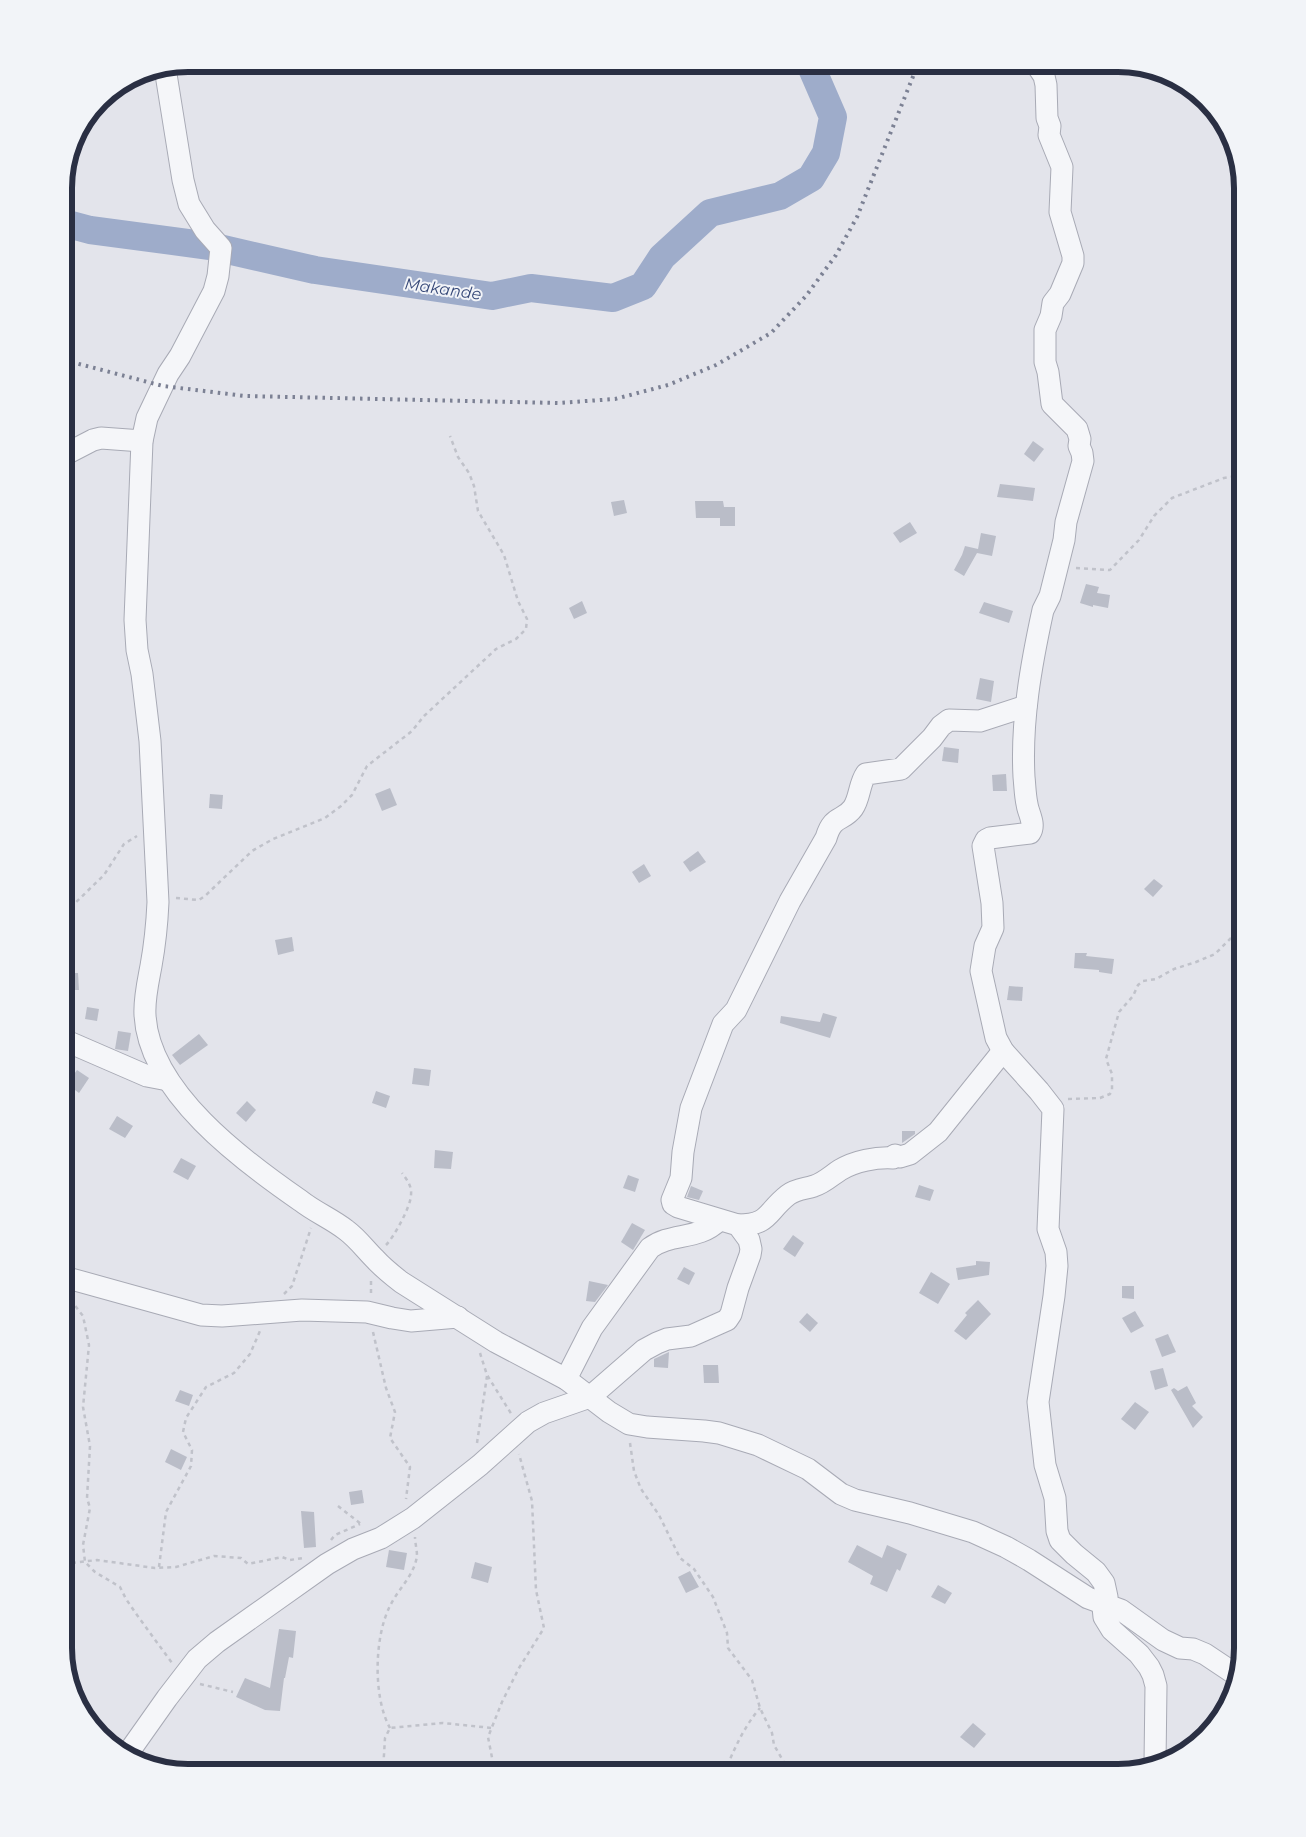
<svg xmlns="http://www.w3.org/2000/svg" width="1306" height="1837" viewBox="0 0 1306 1837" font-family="Montserrat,sans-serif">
	<rect width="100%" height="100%" fill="#e3e4eb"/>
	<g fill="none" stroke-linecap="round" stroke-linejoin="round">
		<polyline stroke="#9eacca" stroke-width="28" points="64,223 90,230 210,246 315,270 492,296 531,288 613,298 643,286 662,257 710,213 780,196 811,178 826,153 833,117 810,64"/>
	</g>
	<g fill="#babdc8">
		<polygon points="1033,441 1044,449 1034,462 1024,454"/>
		<polygon points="1000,484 1035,488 1033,501 997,497"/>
		<polygon points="624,500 627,513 614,516 611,502"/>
		<polygon points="695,501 723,501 724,507 735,507 735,526 720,526 720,518 696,518"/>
		<polygon points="910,522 917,533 900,543 893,533"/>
		<polygon points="981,533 996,536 992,556 977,553 964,576 954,570 962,555 965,546 978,549"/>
		<polygon points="1086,584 1099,587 1097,593 1110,595 1108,608 1093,605 1093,607 1080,603"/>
		<polygon points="582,601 587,613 574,619 569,608"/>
		<polygon points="984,602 1013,611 1009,623 979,613"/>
		<polygon points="980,678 994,681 991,702 976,699"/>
		<polygon points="944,747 959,749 958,763 942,761"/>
		<polygon points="1006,774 1007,791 993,791 992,775"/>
		<polygon points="390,788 397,805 382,811 375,794"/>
		<polygon points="210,794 223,795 222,809 209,808"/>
		<polygon points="698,851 706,862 690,872 683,862"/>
		<polygon points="644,864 651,876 639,883 632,872"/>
		<polygon points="1154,879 1163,886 1153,897 1144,889"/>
		<polygon points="292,937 294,951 278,955 275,940"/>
		<polygon points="1075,953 1087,953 1086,956 1114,959 1112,974 1099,972 1099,970 1074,968"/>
		<polygon points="65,973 78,973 79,990 66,990"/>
		<polygon points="1009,986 1023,987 1022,1001 1007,1000"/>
		<polygon points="87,1007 99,1009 97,1021 85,1019"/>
		<polygon points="823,1013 837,1017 830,1038 780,1023 781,1016 820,1022"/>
		<polygon points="118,1031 131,1033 128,1051 115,1049"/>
		<polygon points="199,1034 208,1045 180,1065 172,1055"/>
		<polygon points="414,1068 431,1070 429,1086 412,1084"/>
		<polygon points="77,1070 89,1078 79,1093 67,1084"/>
		<polygon points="376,1091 390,1096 386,1108 372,1103"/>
		<polygon points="247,1101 256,1110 246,1122 236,1113"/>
		<polygon points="117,1116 133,1126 125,1138 109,1129"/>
		<polygon points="902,1131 915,1131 915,1134 902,1143"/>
		<polygon points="435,1150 453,1152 451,1169 434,1168"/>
		<polygon points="181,1158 196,1166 188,1180 173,1172"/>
		<polygon points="628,1175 639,1179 635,1192 623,1188"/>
		<polygon points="919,1185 934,1190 930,1201 915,1197"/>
		<polygon points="691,1186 703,1191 699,1200 687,1197"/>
		<polygon points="632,1223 645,1230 633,1250 621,1242"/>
		<polygon points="793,1235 804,1243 795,1257 783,1249"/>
		<polygon points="976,1261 990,1262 989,1275 958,1280 956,1268 976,1265"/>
		<polygon points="684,1267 695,1273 689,1285 677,1279"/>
		<polygon points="931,1272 950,1284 938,1304 919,1293"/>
		<polygon points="589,1281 608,1285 595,1302 586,1301"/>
		<polygon points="1122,1286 1134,1286 1134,1299 1122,1298"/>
		<polygon points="978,1300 991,1314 966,1340 954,1331 967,1315 965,1313"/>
		<polygon points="1135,1311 1144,1326 1131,1333 1122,1318"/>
		<polygon points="807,1313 818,1323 810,1332 799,1322"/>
		<polygon points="1168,1334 1176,1352 1162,1357 1155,1339"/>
		<polygon points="669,1352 668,1368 654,1367 654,1359"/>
		<polygon points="703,1365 718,1365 719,1383 704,1383"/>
		<polygon points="1163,1368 1168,1386 1155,1390 1150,1371"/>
		<polygon points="1187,1386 1196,1403 1192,1406 1203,1417 1193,1428 1171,1390 1174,1388 1178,1391"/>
		<polygon points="180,1390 193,1395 189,1406 175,1401"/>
		<polygon points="1135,1402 1149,1412 1135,1430 1121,1419"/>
		<polygon points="171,1449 187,1457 181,1470 165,1462"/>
		<polygon points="362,1490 364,1503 351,1505 349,1492"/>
		<polygon points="301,1511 314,1512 316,1547 304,1548"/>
		<polygon points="857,1545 882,1558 887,1545 907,1554 900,1571 897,1569 887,1592 870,1584 873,1576 848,1562"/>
		<polygon points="389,1550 407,1553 404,1570 386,1567"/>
		<polygon points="475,1562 492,1567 488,1583 471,1578"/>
		<polygon points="690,1571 699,1587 686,1593 678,1577"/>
		<polygon points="938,1585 952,1593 945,1604 931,1597"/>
		<polygon points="279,1629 296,1631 293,1658 289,1657 285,1678 284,1678 280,1711 265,1710 236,1697 245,1678 270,1688"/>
		<polygon points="973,1723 986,1734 974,1748 960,1737"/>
	</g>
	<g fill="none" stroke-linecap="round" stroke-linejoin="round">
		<g stroke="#a8aab5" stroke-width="23">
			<g id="minor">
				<path d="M1036,64L1044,76L1046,85L1047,118L1050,126L1049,135L1062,167L1060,212L1073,256V263L1060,294L1053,303L1051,316L1045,330V362L1048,372L1052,404L1077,429L1080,439L1079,446L1082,453L1083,461L1066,522L1064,540L1050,596L1043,610C1031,665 1021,721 1024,777C1025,786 1025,795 1027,804C1028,813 1036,824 1030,833L990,838L986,840L983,846L992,903L993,928L985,946L981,971L996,1038L1003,1051L1039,1091L1053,1109L1048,1229L1056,1252L1057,1266L1054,1296L1038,1402L1045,1465L1055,1498L1057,1531L1060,1540L1074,1554L1096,1572L1104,1583L1107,1597L1103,1607L1104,1617L1112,1630L1139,1654L1149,1667L1153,1675L1156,1686L1155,1763"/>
				<path d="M165,68L183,180L189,204L205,230L221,248L218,276L214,291L180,356L168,374L147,418L142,441L135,620L137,650L142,674L150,741L158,902C157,924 155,944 151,966C148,982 144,999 145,1015C149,1092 243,1161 301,1201C315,1212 332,1219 346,1230C357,1238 365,1249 375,1259C383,1268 392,1275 401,1282L496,1342L566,1379L609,1412L629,1424L647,1427L704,1431L719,1433L758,1445L808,1469L841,1494L855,1500L910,1513L973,1532L1006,1547L1029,1560L1088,1598L1121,1610L1163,1640L1180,1648L1193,1649L1205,1654L1235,1674"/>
				<polyline points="64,455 93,440 101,438 142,441"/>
				<polyline points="64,1040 147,1076 168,1080"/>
				<path d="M738,1225C770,1225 766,1212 788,1195C796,1189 805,1189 814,1186C824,1183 832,1175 840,1170C855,1161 876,1157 893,1158L895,1155L900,1157L910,1154L938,1132L1003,1051"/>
				<polyline points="64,1277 201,1315 222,1316 302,1310 367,1312 392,1318 411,1321 458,1317"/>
				<path d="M566,1379L592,1328L650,1248C672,1232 698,1241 719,1220"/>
				<path d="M126,1756L167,1698L197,1659L217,1642L327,1564L353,1549L381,1538L413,1518L480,1465L528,1422L544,1413L590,1397L644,1350L657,1343L667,1339L691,1336L727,1320L731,1314L738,1288L750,1255L751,1249L749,1240L738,1225L678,1207L673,1204L672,1200L681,1178L683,1152L691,1108L723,1024L736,1010L790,901L826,838C833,814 843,822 853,808C860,798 859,784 866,774L901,769L932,738L941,726L949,720L980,721L1026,706"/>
			</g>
		</g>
		<g stroke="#c0c2ca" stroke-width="2.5" stroke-dasharray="4 4" stroke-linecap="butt">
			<polyline points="1076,568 1110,570 1139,540 1154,516 1172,498 1224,478 1242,475"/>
			<polyline points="176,898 199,900 206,895 252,851 273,839 325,818 341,806 352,795 367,766 412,731 424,716 496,649 516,639 526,629 527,619 518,601 504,555 478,511 474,486 469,473 458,457 450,436"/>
			<polyline points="64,922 70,908 104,875 124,844 137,836"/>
			<polyline points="1068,1099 1100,1098 1110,1094 1112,1090 1112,1074 1106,1059 1119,1012 1133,996 1138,985 1143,981 1156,979 1174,969 1196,962 1215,954 1234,935 1242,921"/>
			<path d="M386,1245C394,1237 411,1206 411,1195C412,1186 407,1180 402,1173"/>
			<polyline points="371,1281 371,1293 373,1294"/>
			<polyline points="284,1294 292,1286 311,1228"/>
			<polyline points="72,1299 73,1303 83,1316 89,1345 83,1407 90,1446 87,1498 90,1508 83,1545 85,1562 95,1572 120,1587 126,1599 137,1615 172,1663"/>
			<polyline points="373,1332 386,1388 395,1412 390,1438 410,1467 406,1499"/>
			<polyline points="480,1353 487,1375 512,1415"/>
			<polyline points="477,1443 487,1376"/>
			<polyline points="630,1443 634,1471 641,1489 659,1515 680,1558 694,1569 713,1597 727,1633 728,1648 752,1680 760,1708 772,1733 774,1745 790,1773"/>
			<polyline points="338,1506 361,1524"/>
			<polyline points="331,1540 335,1535 360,1524"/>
			<polyline points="64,1564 97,1560 155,1568 176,1567 214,1556 241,1558 248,1564 282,1557 290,1560 303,1558"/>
			<polyline points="159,1567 166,1512 191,1466 192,1450 183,1432 186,1418 206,1387 234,1373 250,1354 260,1331"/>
			<polyline points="200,1684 233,1692"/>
			<path d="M390,1728C373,1698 374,1637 390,1606C398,1589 414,1576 417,1556C417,1550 415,1542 415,1537"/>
			<polyline points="494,1763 498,1773"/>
			<polyline points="382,1773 383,1771 385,1738 390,1728 443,1723 492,1728"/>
			<polyline points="495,1773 488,1737 502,1702 519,1668 544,1628 536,1590 532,1501 519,1454"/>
			<path d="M724,1773C734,1750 743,1728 760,1708"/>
		</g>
		<use href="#minor" stroke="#f5f6f9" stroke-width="21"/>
		<polyline stroke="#7c8194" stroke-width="4" stroke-dasharray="2.5 5" stroke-linecap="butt" points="64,360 163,386 245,396 558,403 615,399 668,385 716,365 771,333 806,296 836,255 857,217 918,64"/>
	</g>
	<g text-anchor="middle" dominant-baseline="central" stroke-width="4" stroke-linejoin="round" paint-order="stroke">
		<g font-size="16" font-style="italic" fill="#354777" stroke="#f2f4f8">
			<text transform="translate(443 289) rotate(8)">Makande</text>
		</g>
	</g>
	<path d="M0 0H1306V1837H0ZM188 72H1118A116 116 0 0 1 1234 188V1648A116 116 0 0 1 1118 1764H188A116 116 0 0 1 72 1648V188A116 116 0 0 1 188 72Z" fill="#f2f4f8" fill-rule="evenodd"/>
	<path fill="none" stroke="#2a2f43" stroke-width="6" d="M188 72H1118A116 116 0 0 1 1234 188V1648A116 116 0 0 1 1118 1764H188A116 116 0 0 1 72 1648V188A116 116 0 0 1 188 72Z"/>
</svg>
